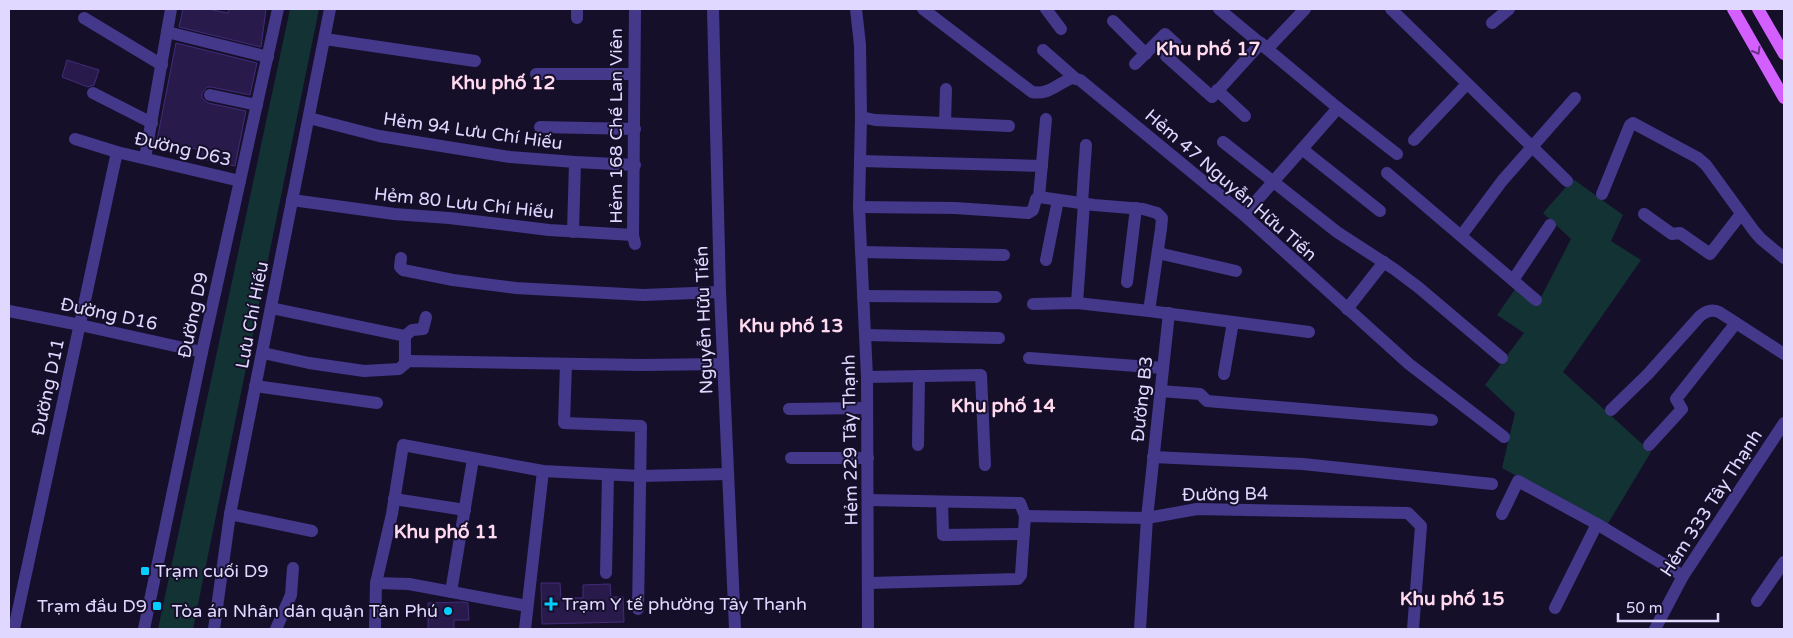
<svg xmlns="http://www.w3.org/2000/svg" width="1793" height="638" viewBox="0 0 1793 638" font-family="'Varela Round',sans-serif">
	<rect width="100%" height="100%" fill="#160f2a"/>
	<g fill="#123234">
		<polygon points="290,9 319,9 193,629 158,629"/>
		<polygon points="1573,179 1623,215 1611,241 1641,260 1563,372 1651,452 1607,525 1502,468 1515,413 1485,385 1524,333 1497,315 1516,288 1537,305 1571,239 1543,213"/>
	</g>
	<g fill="#291a4c" stroke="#422b79">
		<polygon points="183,9 208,9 228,13 229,9 266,9 261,47 179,27"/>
		<polygon points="176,43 257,63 250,95 211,87 207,87 202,93 202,98 208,103 246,111 235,166 199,158 200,150 157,140"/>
		<polygon points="67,60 99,70 94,85 88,87 62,77"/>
		<polygon points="541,583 560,583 561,598 583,598 583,585 610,584 611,597 623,597 624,622 542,624"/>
		<polygon points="462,602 468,603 469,620 454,620 454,629 428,629 428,603"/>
	</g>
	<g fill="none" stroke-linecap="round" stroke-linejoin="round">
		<g stroke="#44388b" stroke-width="12">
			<polyline points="577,9 577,18"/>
			<polyline points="635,9 633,235 635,244"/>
			<polyline points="713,9 720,292 735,629"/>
			<polyline points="856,9 860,45 861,117 859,207 867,377 868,629"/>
			<path d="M923,9L1032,92C1049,95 1057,84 1072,78L1080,80L1244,215L1409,364L1504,437"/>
			<polyline points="1046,9 1061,29"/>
			<polyline points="1219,9 1338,108 1397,154"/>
			<polyline points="1391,9 1567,181"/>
			<polyline points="84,18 162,65"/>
			<polyline points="1113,21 1146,54"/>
			<polyline points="1492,23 1509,9"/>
			<polyline points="167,32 268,57"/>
			<polyline points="325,39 475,61"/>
			<polyline points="1267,49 1305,9"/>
			<polyline points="1043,50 1076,79"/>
			<polyline points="1135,64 1165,34 1176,44 1166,56 1212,97 1261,43"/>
			<polyline points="536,74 633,74"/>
			<polyline points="1217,90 1245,116"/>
			<polyline points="93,93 152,123"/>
			<polyline points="210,95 257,105"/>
			<polyline points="861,117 875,120 1009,126"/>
			<polyline points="309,118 379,136 510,157 575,162 635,165"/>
			<polyline points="945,123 946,89"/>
			<polyline points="540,127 635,129"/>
			<polyline points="75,139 117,152 240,181"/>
			<polyline points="1414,140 1466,85"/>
			<polyline points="1223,142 1337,232 1394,269 1418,287 1502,358"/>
			<polyline points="1302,149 1380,211"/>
			<polyline points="145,158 171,9"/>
			<polyline points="860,161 1042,166"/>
			<polyline points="1387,173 1536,300"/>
			<polyline points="1602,194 1630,125 1633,123 1698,158 1706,165 1754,231 1761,239 1784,258"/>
			<polyline points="1039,197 1046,119"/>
			<polyline points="292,200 394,214 449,218 549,230 633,235"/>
			<polyline points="1082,203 1086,145"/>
			<polyline points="859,207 955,208 1028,213 1033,210 1036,199 1039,197 1094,205 1143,209 1157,213 1162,218 1161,229 1149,311"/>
			<polyline points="1644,214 1672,234 1680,233 1710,254 1741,214"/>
			<polyline points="1244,215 1338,108"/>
			<polyline points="573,232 575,162"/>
			<polyline points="1461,236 1502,181 1575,98"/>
			<polyline points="1159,251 1162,254 1236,271"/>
			<polyline points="861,252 1004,255"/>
			<polyline points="401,258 400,267 403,270 453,280 516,288 643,295 720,292"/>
			<polyline points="1046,260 1058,200"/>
			<polyline points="1513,280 1550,225"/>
			<polyline points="1127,282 1136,208"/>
			<polyline points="863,296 996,297"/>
			<polyline points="1077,303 1084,203"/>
			<polyline points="1033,304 1077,303 1149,311 1309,332"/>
			<polyline points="271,308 405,336 405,364"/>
			<polyline points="1347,309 1384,262"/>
			<polyline points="9,311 80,325 202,352"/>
			<polyline points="865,335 999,338"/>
			<polyline points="405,336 412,330 423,329 426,317"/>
			<polyline points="263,353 309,363 364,371 399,369 408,361 642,365 723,364"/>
			<polyline points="1029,358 1163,368"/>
			<polyline points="566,364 564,423 641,426 638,609"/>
			<polyline points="1224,374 1233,322"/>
			<polyline points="867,377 981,375 985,465"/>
			<polyline points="255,386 377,403"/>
			<polyline points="1160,391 1200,394 1207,401 1432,420"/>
			<polyline points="789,409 867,408"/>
			<path d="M1611,410L1648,374L1700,316C1706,311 1712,309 1719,312L1784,354"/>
			<polyline points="918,445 919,376"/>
			<polyline points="1649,445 1682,409 1676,399 1736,323"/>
			<polyline points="1153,457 1303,464 1492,484"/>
			<polyline points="791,458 868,458"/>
			<polyline points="394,499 465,510"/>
			<polyline points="868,500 1020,503 1025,516 1021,575 1018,579 869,583"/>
			<polyline points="942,502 943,535 1024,534"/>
			<polyline points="230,514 312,531"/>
			<polyline points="1502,514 1518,481 1597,524"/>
			<polyline points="1025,516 1147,518 1197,509 1408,513 1421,526 1413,629"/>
			<polyline points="606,573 608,475"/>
			<polyline points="376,583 409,584 527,606"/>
			<polyline points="451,592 473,459"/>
			<polyline points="1757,601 1784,562"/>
			<polyline points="1555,608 1597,524 1683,576"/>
			<polyline points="14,629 117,152"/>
			<polyline points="144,629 202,352 278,9"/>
			<polyline points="214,629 230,514 330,9"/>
			<polyline points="276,629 291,595 293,568"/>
			<polyline points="375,629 376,583 392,514 403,445 543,471 640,476 728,474"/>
			<polyline points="525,629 543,471"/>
			<polyline points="1140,629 1147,518 1169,313"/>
			<polyline points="1655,629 1683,576 1784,423"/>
		</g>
		<g stroke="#d35fff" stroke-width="12">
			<polyline points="1733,9 1784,98"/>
			<polyline points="1758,9 1784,54"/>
		</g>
	</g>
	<defs><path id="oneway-chevron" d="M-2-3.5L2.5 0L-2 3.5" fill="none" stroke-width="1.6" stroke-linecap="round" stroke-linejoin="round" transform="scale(1.25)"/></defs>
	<use stroke="#6b338a" href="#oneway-chevron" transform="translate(1757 51) rotate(60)"/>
	<g fill="#04cdff" stroke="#160f2a" stroke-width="2">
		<rect x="140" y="566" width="10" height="10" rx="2.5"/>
		<path d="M548.5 596.5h5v5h5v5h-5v5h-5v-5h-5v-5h5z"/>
		<rect x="152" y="601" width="10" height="10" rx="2.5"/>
		<circle cx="448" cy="611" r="5"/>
	</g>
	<g text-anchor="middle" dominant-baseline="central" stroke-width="4" stroke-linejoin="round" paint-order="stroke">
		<g font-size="18" fill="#e0d8ff" stroke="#160f2a">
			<text transform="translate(616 126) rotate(-90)">Hẻm 168 Chế Lan Viên</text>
			<text transform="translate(473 131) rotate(8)">Hẻm 94 Lưu Chí Hiếu</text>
			<text transform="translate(183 149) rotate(13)">Đường D63</text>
			<text transform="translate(1231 185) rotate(41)">Hẻm 47 Nguyễn Hữu Tiến</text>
			<text transform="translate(464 203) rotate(6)">Hẻm 80 Lưu Chí Hiếu</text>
			<text transform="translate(109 314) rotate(12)">Đường D16</text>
			<text transform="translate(193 315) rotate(-78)">Đường D9</text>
			<text transform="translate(252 315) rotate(-79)">Lưu Chí Hiếu</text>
			<text transform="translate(704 320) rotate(-92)">Nguyễn Hữu Tiến</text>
			<text transform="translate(48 387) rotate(-78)">Đường D11</text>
			<text transform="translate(1142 399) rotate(-84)">Đường B3</text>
			<text transform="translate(850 440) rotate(-91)">Hẻm 229 Tây Thạnh</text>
			<text transform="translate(1225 494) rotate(-1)">Đường B4</text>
			<text transform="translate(1711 503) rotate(-57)">Hẻm 333 Tây Thạnh</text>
		</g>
		<g font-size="18" fill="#e0d8ff" stroke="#160f2a" text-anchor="start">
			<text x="155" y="571">Trạm cuối D9</text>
			<text x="562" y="604">Trạm Y tế phường Tây Thạnh</text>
			<text x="147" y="606" text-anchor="end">Trạm đầu D9</text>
			<text x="438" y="611" text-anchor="end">Tòa án Nhân dân quận Tân Phú</text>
		</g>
		<g font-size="19" font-weight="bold" fill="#ffdaee" stroke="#160f2a">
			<text x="1208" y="49">Khu phố 17</text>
			<text x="503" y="83">Khu phố 12</text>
			<text x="791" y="326">Khu phố 13</text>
			<text x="1003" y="406">Khu phố 14</text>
			<text x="446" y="532">Khu phố 11</text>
			<text x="1452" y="599">Khu phố 15</text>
		</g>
	</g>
	<rect width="1793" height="638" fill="none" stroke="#e0d8ff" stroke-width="20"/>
	<path d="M1618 613v8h100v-8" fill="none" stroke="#e0d8ff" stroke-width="2.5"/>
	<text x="1626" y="613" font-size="15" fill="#e0d8ff" stroke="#160f2a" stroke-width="4" paint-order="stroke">50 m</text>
</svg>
